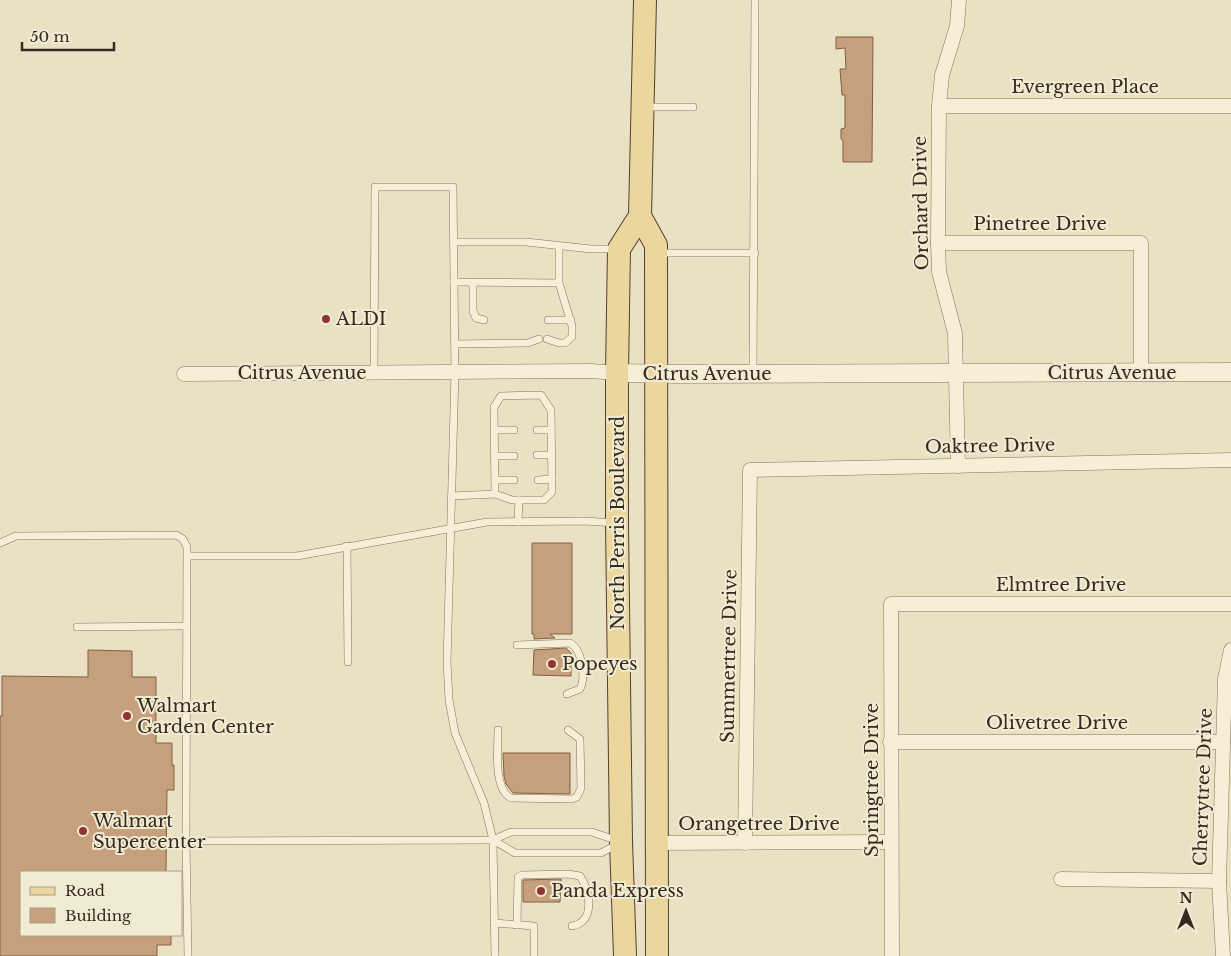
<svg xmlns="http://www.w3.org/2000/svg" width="1231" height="956" viewBox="0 0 1231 956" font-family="'Libre Baskerville',serif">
	<rect width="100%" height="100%" fill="#eae1c4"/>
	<g fill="#c69f7c" stroke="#815f43">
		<polygon points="836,37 873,37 872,162 843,162 843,140 841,139 841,129 845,128 845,95 842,95 840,69 846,69 845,48 836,49"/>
		<polygon points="532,543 572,543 572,634 550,634 555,638 534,639 534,634 532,634"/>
		<polygon points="566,648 571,653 571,676 533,675 534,650"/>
		<polygon points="88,650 132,651 132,677 156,677 156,743 172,743 172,765 174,765 174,790 167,790 166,872 21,872 21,935 171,935 171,945 157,945 157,956 0,956 0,716 2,716 2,676 88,677"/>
		<polygon points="503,753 570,753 570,794 513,793 506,784 504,776"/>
		<polygon points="561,879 560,902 523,902 523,880"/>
	</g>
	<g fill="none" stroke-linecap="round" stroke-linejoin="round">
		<g stroke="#83735c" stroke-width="8">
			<g id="service">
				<polyline points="646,107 693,107"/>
				<polyline points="454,242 526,242 591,249 615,249"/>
				<polyline points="659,253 755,253"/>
				<polyline points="454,282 559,283"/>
				<polyline points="473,283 473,311 476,318 484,320"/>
				<polyline points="548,320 571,320"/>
				<polyline points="547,339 559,343 565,343 572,337 572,326 559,283 559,246"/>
				<polyline points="455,344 528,343 539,339"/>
				<polyline points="753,372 755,0"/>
				<polyline points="374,373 375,187 453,187 455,372 447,662 449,700 455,733 484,803 493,840 495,956"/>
				<polyline points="494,430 514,430"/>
				<polyline points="537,430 551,430"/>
				<polyline points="537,455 551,455"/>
				<polyline points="495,456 514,456"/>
				<polyline points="495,480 514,480"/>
				<polyline points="538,480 552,479"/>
				<polyline points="452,496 495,494 512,500 544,500 552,492 551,410 541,395 501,396 494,407 495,494"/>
				<polyline points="518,522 519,500"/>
				<polyline points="0,543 16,536 176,535 183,539 187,547 186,841 188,956"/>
				<polyline points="347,546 348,662"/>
				<polyline points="188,556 297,556 487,522 585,521 614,523"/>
				<polyline points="77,627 187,626"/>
				<path d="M517,645L570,643C582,649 586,678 580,689L567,694"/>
				<path d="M498,730C498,748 493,789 511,798L572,799L577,797L581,788L580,739L568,730"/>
				<polyline points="493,840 515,853 601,853 618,844"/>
				<polyline points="186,841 493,840 511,832 592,832 618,841"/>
				<polyline points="494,923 534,926 534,956"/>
				<path d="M517,925L518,877L522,875L568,874L580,876C590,891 596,922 572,926"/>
			</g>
		</g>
		<g stroke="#83735c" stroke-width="15">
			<g id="minor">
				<polyline points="939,106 1231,106"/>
				<polyline points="938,243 1141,243 1141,373"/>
				<polyline points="184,374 591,371 617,373"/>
				<polyline points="958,466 955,333 939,272 938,243 939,106 942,75 957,26 959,0"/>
				<polyline points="890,742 1223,742"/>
				<polyline points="656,843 891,842"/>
				<polyline points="745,843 750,470 1231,460"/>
				<polyline points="1061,879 1219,881"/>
				<polyline points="892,956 891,604 1231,604"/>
				<polyline points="1223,956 1219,881 1225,679 1231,650"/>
			</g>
		</g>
		<g stroke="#83735c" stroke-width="19">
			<polyline id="tertiary" points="617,373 677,374 1231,372"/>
		</g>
		<g stroke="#514130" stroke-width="24">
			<g id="primary">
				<polyline points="640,216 656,245 657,956"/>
				<polyline points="625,956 621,842 617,523 617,373 619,249 640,216 645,0"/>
			</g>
		</g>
		<use href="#service" stroke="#f6eed6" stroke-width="7"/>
		<use href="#minor" stroke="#f6eed6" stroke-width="14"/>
		<use href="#tertiary" stroke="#f6eed6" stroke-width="18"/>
		<use href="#primary" stroke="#ebd79e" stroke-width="22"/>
	</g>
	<g fill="#8e3530" stroke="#f2ebd3" stroke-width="2">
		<circle cx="326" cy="319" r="5"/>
		<circle cx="552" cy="664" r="5"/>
		<circle cx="127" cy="716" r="5"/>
		<circle cx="83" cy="831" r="5"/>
		<circle cx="541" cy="891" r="5"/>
	</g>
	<g text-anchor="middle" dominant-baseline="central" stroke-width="4" stroke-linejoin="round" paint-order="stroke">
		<g font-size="18" fill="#342a1f" stroke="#f2ebd3">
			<text x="1085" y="87">Evergreen Place</text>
			<text transform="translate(921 203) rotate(-91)">Orchard Drive</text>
			<text x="1040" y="224">Pinetree Drive</text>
			<text x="302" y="373">Citrus Avenue</text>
			<text x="1112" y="373">Citrus Avenue</text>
			<text x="707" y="374">Citrus Avenue</text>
			<text transform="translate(990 446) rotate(-1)">Oaktree Drive</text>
			<text transform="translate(618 523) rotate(-90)">North Perris Boulevard</text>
			<text x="1061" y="585">Elmtree Drive</text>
			<text transform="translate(729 656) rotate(-89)">Summertree Drive</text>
			<text x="1057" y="723">Olivetree Drive</text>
			<text transform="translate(872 780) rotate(-90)">Springtree Drive</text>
			<text transform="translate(1203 787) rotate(-88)">Cherrytree Drive</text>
			<text x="759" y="824">Orangetree Drive</text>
		</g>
		<g font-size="18" fill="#342a1f" stroke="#f2ebd3" text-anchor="start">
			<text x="336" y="319">ALDI</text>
			<text x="562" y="664">Popeyes</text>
			<text x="137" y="706">Walmart<tspan x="137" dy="21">Garden Center</tspan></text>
			<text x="93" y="821">Walmart<tspan x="93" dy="21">Supercenter</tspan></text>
			<text x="551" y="891">Panda Express</text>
		</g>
	</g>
	<rect x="20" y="871" width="162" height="65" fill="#f2ebd3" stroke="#a69e8b"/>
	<rect x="30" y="887" width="25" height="8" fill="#ebd79e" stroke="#a69e8b"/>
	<text x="65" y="896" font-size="15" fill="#342a1f">Road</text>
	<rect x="30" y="908" width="25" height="15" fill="#c69f7c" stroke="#a69e8b"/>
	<text x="65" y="921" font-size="15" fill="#342a1f">Building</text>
	<g transform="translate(1186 911)" stroke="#f2ebd3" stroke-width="4" paint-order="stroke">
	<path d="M0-4L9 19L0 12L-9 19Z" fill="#342a1f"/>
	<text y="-8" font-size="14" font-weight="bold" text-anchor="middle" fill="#342a1f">N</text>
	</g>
	<path d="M22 42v8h92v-8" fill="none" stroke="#342a1f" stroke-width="2.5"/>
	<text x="30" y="42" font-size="15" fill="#342a1f" stroke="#f2ebd3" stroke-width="4" paint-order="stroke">50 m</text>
</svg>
